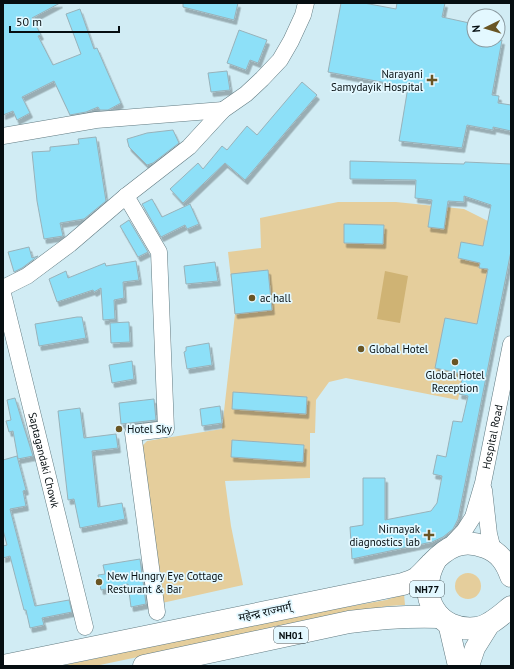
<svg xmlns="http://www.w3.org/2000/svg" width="514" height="669" viewBox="0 0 514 669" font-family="'PT Sans','Noto Sans Devanagari',sans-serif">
	<defs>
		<filter id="shadow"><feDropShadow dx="2.5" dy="4.5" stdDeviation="0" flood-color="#0004"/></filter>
	</defs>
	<rect width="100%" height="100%" fill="#d1ecf4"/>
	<g fill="#e5ce9c">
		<polygon points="338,202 396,202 464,209 488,221 511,251 486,379 463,374 458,400 346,378 329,382 316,400 315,433 310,433 310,478 225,481 231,526 243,585 162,603 142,446 147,441 222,429 235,314 228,252 261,248 260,218"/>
		<circle cx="468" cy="586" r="13"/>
		<polygon points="404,594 405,605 388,606 300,623 95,666 60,666 300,615 386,600"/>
	</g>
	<polygon fill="#cfb374" points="385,271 408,276 400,323 377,319"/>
	<g fill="#8de0f8" stroke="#98b2ba" filter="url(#shadow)">
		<polygon points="3,3 60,3 32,18 41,35 38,36 53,65 81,54 66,14 80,9 94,49 97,48 121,103 108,110 100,110 98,107 86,112 70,115 54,81 22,97 30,113 17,120 13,111 3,115"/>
		<polygon points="183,3 238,3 234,20 183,7"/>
		<polygon points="341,3 364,3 396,9 397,3 445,3 442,17 474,24 474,40 502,40 492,95 499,96 498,103 511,105 511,131 493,127 493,130 467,125 462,148 399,141 408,87 328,72"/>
		<polygon points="239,30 267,40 258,63 250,60 246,70 227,63"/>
		<polygon points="227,71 230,90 211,92 208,73"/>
		<polygon points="302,82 317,95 245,180 225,163 183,203 170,189 198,163 203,169 222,146 227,150 247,126 257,135"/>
		<polygon points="173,130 179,143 153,163 147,165 129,147 127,139 147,133"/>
		<polygon points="96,137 106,201 84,219 60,223 63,236 44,239 37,201 32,152 50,151 50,147 79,144 78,139"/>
		<polygon points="350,161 464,164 465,162 511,164 511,251 458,519 453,529 443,537 432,542 352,559 350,527 363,525 363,478 385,478 385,520 431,511 437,503 442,476 433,474 437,455 446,457 453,421 462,422 468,396 459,394 463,374 435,368 445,318 477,324 488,269 479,268 480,263 458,258 461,242 483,246 491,205 464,196 464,202 448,201 444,229 428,227 432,200 415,198 416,180 350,179"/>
		<polygon points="152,199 162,217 190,204 199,224 187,229 185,225 161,237 142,204"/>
		<polygon points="129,220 148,252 138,257 120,226"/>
		<polygon points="344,224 384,225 383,244 344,243"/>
		<polygon points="29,247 32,258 38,256 22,268 14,272 8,252"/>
		<polygon points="136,261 139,280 123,282 124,298 114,300 115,319 103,320 101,288 94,292 93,290 57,302 49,279 66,271 68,278 105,263 106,266"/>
		<polygon points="215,262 218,281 186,284 184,266"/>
		<polygon points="268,270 272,310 235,314 231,274"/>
		<polygon points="77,317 82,317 86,338 39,346 35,324"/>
		<polygon points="129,322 130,342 111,343 110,323"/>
		<polygon points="209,343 212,365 187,369 184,352 186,351 186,347"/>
		<polygon points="132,361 134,379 112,383 109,365"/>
		<polygon points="233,392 307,397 306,414 232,409"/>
		<polygon points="15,398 22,421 33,456 18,459 13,431 9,432 6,421 11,420 7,400"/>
		<polygon points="154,399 156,420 121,424 119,403"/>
		<polygon points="220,406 222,423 202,426 200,409"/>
		<polygon points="80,408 84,438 116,434 118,448 92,451 98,507 122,503 125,519 80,528 74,499 68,500 58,411"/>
		<polygon points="232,440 304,445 303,462 231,457"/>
		<polygon points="17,456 26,490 23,491 26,506 10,509 35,606 69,600 72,612 42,618 44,625 30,628 26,610 24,610 10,556 3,558 3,546 7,545 3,530 3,460"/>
		<polygon points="140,559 146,604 131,607 128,584 101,590 98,575 105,574 103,565"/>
	</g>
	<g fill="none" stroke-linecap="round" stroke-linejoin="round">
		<g stroke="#627b82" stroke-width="17">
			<g id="minor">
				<polyline points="3,136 96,120 223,110"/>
				<polyline points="126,196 159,252 166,429 133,433 157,612"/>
				<polyline points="3,288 27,276 70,244 126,196 189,147 223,110 246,94 262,79 280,60 291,41 303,15 306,3"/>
				<path id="s1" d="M3,294L85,627"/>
				<polyline points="484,490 489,534 493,550"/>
				<path id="s2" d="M447,549L464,531L473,517L483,483L511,344"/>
			</g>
		</g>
		<g stroke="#627b82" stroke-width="21">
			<g id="major">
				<polyline points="448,623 458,666"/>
				<polyline points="469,666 475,648 490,624"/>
			</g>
		</g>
		<g stroke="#627b82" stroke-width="23">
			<g id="highway">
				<path d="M435,561C416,595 437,633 477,628C490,626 501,615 511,607"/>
				<path d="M3,666L403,584C408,582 413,581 417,578C422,574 426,569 431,564C447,547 462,538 485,547C499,552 506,562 511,576"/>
				<path d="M144,666L349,622C379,618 410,616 440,617"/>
			</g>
		</g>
		<use href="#minor" stroke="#fff" stroke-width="16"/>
		<use href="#major" stroke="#fff" stroke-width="20"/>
		<use href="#highway" stroke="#fff" stroke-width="22"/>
	</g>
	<g fill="#695524" stroke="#e3f8ff" stroke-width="1.5">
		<path d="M430 74h4v4h4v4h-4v4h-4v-4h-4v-4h4z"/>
		<circle cx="252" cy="298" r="4"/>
		<circle cx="361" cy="349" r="4"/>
		<circle cx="455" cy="362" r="4"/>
		<circle cx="119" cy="429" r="4"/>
		<path d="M427 529h4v4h4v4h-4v4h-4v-4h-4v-4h4z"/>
		<circle cx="99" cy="582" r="4"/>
	</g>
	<g text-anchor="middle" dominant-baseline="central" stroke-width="3.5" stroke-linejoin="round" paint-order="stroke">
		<g fill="#e3f8ff" stroke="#485458" stroke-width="1">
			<rect x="410" y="581" width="34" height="16" rx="3"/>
			<rect x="274" y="627" width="34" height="16" rx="3"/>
		</g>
		<g font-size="10" font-weight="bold" fill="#060e11">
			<text x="427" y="589">NH77</text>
			<text x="291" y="635">NH01</text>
		</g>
		<g font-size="11" fill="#060e11" stroke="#e3f8ff" text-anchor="start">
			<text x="423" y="74" text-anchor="end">Narayani<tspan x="423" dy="13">Samydayik Hospital</tspan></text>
			<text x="260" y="298">ac hall</text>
			<text x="369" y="349">Global Hotel</text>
			<text x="455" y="375" text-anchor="middle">Global Hotel<tspan x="455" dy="13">Reception</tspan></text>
			<text x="127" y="429">Hotel Sky</text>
			<text x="420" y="529" text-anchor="end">Nirnayak<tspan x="420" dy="13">diagnostics lab</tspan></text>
			<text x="107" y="576">New Hungry Eye Cottage<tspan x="107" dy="13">Resturant &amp; Bar</tspan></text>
		</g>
		<g font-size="11" fill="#060e11" stroke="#e3f8ff">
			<text stroke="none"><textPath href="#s2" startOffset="124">Hospital Road</textPath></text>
			<text stroke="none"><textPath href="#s1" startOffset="171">Saptagandaki Chowk</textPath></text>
			<text transform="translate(265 612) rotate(-12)">महेन्द्र राज्मार्ग्</text>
		</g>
	</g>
	<rect width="514" height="669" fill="none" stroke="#060e11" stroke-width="8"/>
	<g transform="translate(486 28) rotate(265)"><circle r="19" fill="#e3f8ff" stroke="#8b9aa0"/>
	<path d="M0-3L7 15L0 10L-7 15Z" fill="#695524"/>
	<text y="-6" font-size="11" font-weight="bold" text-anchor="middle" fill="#060e11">N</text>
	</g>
	<path d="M10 26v6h109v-6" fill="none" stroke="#060e11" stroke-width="2"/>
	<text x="16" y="26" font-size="12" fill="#060e11" stroke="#e3f8ff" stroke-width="3" paint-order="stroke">50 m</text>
</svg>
